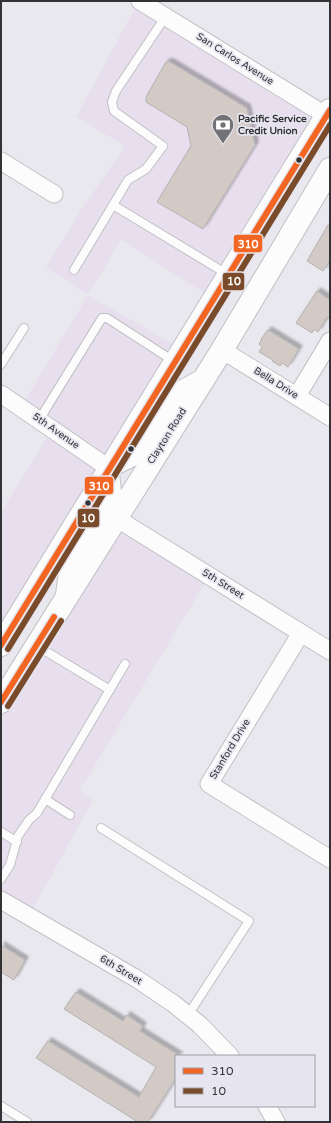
<svg xmlns="http://www.w3.org/2000/svg" width="331" height="1123" viewBox="0 0 331 1123" font-family="'Varela Round',sans-serif">
	<defs>
		<filter id="shadow"><feDropShadow dx="3.5" dy="-3.5" stdDeviation="1" flood-color="#0004"/></filter>
	</defs>
	<rect width="100%" height="100%" fill="#e9e8ee"/>
	<g fill="#e7dfed">
		<polygon points="139,1 327,116 214,299 121,240 88,295 183,350 1,645 1,512 52,429 21,407 88,295 46,267 81,210 125,146 76,117"/>
		<polygon points="116,518 209,576 80,790 93,800 29,916 1,900 1,702"/>
	</g>
	<g fill="#d3cac5" stroke="#b3b2b3" filter="url(#shadow)">
		<polygon points="166,62 170,62 247,108 255,145 203,229 157,202 191,146 187,127 146,102 146,97"/>
		<polygon points="328,225 330,227 330,261 323,271 307,261"/>
		<polygon points="317,291 330,300 330,316 328,318 327,317 318,332 314,329 312,333 296,323"/>
		<polygon points="268,330 299,349 288,367 282,363 280,366 272,361 273,360 259,352 262,347 259,344 262,339 261,339"/>
		<polygon points="1,945 25,960 14,980 1,972"/>
		<polygon points="76,992 123,1021 127,1015 143,1026 140,1031 180,1056 176,1056 176,1078 148,1122 138,1122 36,1058 48,1041 139,1097 156,1067 64,1009"/>
	</g>
	<g fill="none" stroke-linecap="round" stroke-linejoin="round">
		<g stroke="#c1c0c5" stroke-width="10">
			<g id="lane">
				<polyline points="113,205 227,274"/>
				<polyline points="74,270 128,180 146,169 163,146 114,111 112,102 116,91 166,16"/>
				<polyline points="1,364 24,328"/>
				<polyline points="39,420 102,318 107,318 175,362"/>
				<polyline points="37,646 110,690"/>
				<polyline points="45,799 70,815"/>
				<polyline points="101,828 249,921 188,1015"/>
				<polyline points="1,832 17,842"/>
				<polyline points="1,879 10,865 18,836 29,820 37,813 125,664"/>
				<polyline points="1,1106 27,1122"/>
			</g>
		</g>
		<g stroke="#c1c0c5" stroke-width="19">
			<g id="street">
				<polyline points="140,1 330,118"/>
				<polyline points="1,161 54,194"/>
				<polyline points="222,350 330,417"/>
				<polyline points="1,394 110,469"/>
				<polyline points="297,396 330,341"/>
				<polyline points="110,469 134,457 176,392 204,377"/>
				<polyline points="116,518 330,651"/>
				<polyline points="64,598 69,563 113,495 110,469"/>
				<polyline points="301,633 209,784 330,859"/>
				<polyline points="1,900 137,979 174,1004 200,1025 230,1056"/>
				<polyline points="267,1106 276,1122"/>
			</g>
		</g>
		<g stroke="#c1c0c5" stroke-width="24">
			<g id="primary">
				<polyline points="1,645 330,110"/>
				<polyline points="1,702 222,350 330,169"/>
			</g>
		</g>
		<use href="#lane" stroke="#fcfcfc" stroke-width="8"/>
		<use href="#street" stroke="#fcfcfc" stroke-width="17"/>
		<use href="#primary" stroke="#fcfcfc" stroke-width="22"/>
		<g stroke="#e7e6f0" stroke-width="9">
			<g id="bus-1">
				<polyline points="1,645 330,110"/>
				<polyline points="1,702 54,617"/>
			</g>
		</g>
		<g stroke="#e7e6f0" stroke-width="9">
			<g id="bus-2">
				<polyline points="8,649 330,125"/>
				<polyline points="8,706 61,621"/>
			</g>
		</g>
		<use href="#bus-1" stroke="#f26522" stroke-width="6"/>
		<use href="#bus-2" stroke="#7a4b2a" stroke-width="6"/>
	</g>
	<defs>
		<g id="bank-pin" transform="scale(1.15)"><path d="M0 17L-7.5 6A9.5 9.5 0 1 1 7.5 6Z" fill="#737276" stroke="#e7e6f0"/><path d="M-6-4H6V4H-6ZM0-2.3a2.3 2.3 0 1 0 0 4.6a2.3 2.3 0 1 0 0-4.6Z" fill="#fff"/></g>
	</defs>
	<g fill-rule="evenodd">
		<use href="#bank-pin" x="223" y="125"/>
	</g>
	<g fill="#333336" stroke="#e7e6f0" stroke-width="1.5">
		<circle cx="299" cy="160" r="3.5"/>
		<circle cx="131" cy="449" r="3.5"/>
		<circle cx="88" cy="503" r="3.5"/>
	</g>
	<g text-anchor="middle" dominant-baseline="central" stroke-width="3.5" stroke-linejoin="round" paint-order="stroke">
		<g font-size="10" fill="#333336" stroke="#e7e6f0">
			<text transform="translate(235 59) rotate(32)">San Carlos Avenue</text>
			<text transform="translate(276 383) rotate(32)">Bella Drive</text>
			<text transform="translate(56 431) rotate(35)">5th Avenue</text>
			<text transform="translate(167 436) rotate(-58)">Clayton Road</text>
			<text transform="translate(223 584) rotate(32)">5th Street</text>
			<text transform="translate(230 749) rotate(-59)">Stanford Drive</text>
			<text transform="translate(121 970) rotate(31)">6th Street</text>
		</g>
		<g font-size="10" font-weight="bold" fill="#333336" stroke="#e7e6f0" text-anchor="start">
			<text x="238" y="119">Pacific Service<tspan x="238" dy="12">Credit Union</tspan></text>
		</g>
	</g>
	<g stroke="#e7e6f0" stroke-width="1.5">
		<rect x="233" y="234" width="30" height="19" rx="4" fill="#f26522"/>
		<rect x="222" y="272" width="23" height="19" rx="4" fill="#7a4b2a"/>
		<rect x="84" y="476" width="30" height="19" rx="4" fill="#f26522"/>
		<rect x="77" y="508" width="23" height="20" rx="4" fill="#7a4b2a"/>
	</g>
	<g font-size="11" text-anchor="middle" font-weight="bold" fill="#fff">
		<text x="248" y="248">310</text>
		<text x="234" y="285">10</text>
		<text x="99" y="490">310</text>
		<text x="88" y="522">10</text>
	</g>
	<rect width="331" height="1123" fill="none" stroke="#333336" stroke-width="4"/>
	<rect x="175" y="1055" width="140" height="52" fill="#e7e6f0" stroke="#9f9ea6"/>
	<rect x="183" y="1068" width="20" height="6" fill="#f26522" stroke="#9f9ea6"/>
	<text x="211" y="1075" font-size="12" fill="#333336">310</text>
	<rect x="183" y="1088" width="20" height="6" fill="#7a4b2a" stroke="#9f9ea6"/>
	<text x="211" y="1095" font-size="12" fill="#333336">10</text>
</svg>
